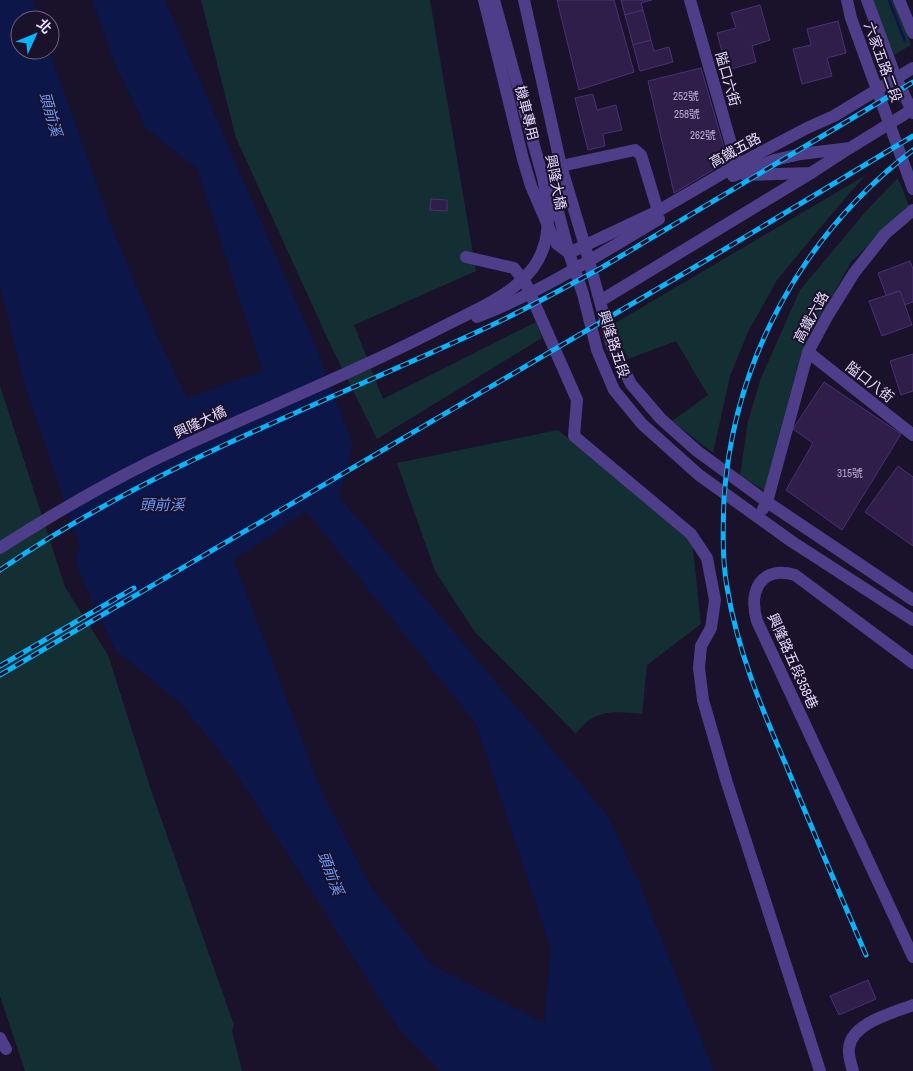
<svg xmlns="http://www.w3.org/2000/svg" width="913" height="1071" viewBox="0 0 913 1071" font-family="'Archivo Narrow','Noto Sans TC',sans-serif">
	<rect width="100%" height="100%" fill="#1a112a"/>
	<g fill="#142f34">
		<polygon points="201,0 430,0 476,271 354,325 383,399 536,322 542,338 377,439 331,346 236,138"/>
		<polygon points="873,0 895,0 911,45 894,55 875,8"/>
		<polygon points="866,175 846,197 777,280 748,332 730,376 713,453 672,421 708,395 676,341 628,359 612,325"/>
		<polygon points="898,178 909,206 851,262 801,354 764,490 740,476 748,421 761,378 800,290 867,210"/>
		<polygon points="0,386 65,587 108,655 151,790 234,1025 232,1031 242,1071 25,1071 0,996"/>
		<path d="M558,430L692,540L701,624L647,665L642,714C614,711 593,709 576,734L475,632L435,571L397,463Z"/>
	</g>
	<path fill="#0c1648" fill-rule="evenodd" d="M0,0H33L39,20H20V50H49L112,227L159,340L187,398L263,371L197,169L146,128L113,60L92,0H165L318,352L353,445L339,497L432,606L608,816L639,882L714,1071H440L398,1028L237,774L182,705L115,650L84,584L75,559L80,547L25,387L0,286ZM306,511L476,724L551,949L544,1023L431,964L370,885L321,790L234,560Z"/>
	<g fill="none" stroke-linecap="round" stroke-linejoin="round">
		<polyline stroke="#0c1648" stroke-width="3" points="889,0 905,41"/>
	</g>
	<g fill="#2f1d4a" stroke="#4b3076">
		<polygon points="557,0 614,0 634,72 579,90"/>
		<polygon points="621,0 652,0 641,3 643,10 625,15"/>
		<polygon points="760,5 770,40 752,46 756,62 727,70 717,33 736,28 731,13"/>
		<polygon points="643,10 651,40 633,45 625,15"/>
		<polygon points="838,21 846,53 827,58 832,76 802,84 793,49 811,45 807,29"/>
		<polygon points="651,40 654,51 669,47 673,62 640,71 633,45"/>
		<polygon points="701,68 728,161 674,193 648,81"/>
		<polygon points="593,94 597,110 616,105 622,130 603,134 605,146 588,150 575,98"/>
		<polygon points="431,199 447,200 447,211 430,210"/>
		<polygon points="910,261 913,269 913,302 904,305 900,291 886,295 878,273"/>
		<polygon points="900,291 912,325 882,336 869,301"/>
		<polygon points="913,354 913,391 901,395 890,361"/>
		<polygon points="824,382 901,434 842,530 786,490 813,443 793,429"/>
		<polygon points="898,466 913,477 913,546 865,512"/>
		<polygon points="868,980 876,999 839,1015 830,996"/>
	</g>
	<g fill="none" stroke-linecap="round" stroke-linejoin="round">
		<g stroke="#4e3d88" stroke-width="12">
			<polyline points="484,0 523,159 531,186 552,235 557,244 569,253 658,211 737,165 807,128 834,116 913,68"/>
			<polyline points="524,0 561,166 585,246 612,346 631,384 661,419 697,451 767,502 913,600"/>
			<polyline points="690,0 737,165"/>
			<polyline points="847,0 851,18 913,189"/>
			<polyline points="867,0 896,78 913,113"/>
			<polyline points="899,0 913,33"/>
			<polyline points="561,166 635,150 641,155 658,211"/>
			<polyline points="745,175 811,173 848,149"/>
			<polyline points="733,176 774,160 801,154 850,148 913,109"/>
			<polyline points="552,189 569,253 583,294 597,350 614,390 642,424 699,475 791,541 913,620"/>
			<polyline points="466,257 514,268 526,284 577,400 574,436 691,534 707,558 715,600 711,628 701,646 699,668 703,700 727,783 820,1071"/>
			<polyline points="600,301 811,173"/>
			<path d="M477,317C541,292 600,254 659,219"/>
			<polyline points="808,352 913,435"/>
			<polyline points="763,509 767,502 808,352 828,315 854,273 885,234 913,210"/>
			<path d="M0,548C59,510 118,476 181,447C270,406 362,369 448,324C478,309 512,295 533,268C553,241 549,208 543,178L494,0"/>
			<path d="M913,663L795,575C761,565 748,591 757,621L913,957"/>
			<polyline points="0,1038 6,1049"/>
			<path d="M853,1071C851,1064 848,1056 849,1048C851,1023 893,1013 913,1005"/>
		</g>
		<g stroke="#0ab4fb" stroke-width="5">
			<g id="rail">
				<path d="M0,570C151,466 325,403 490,326C528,308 564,288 601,268L913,82"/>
				<polyline points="0,666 134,588"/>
				<polyline points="0,675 710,258 913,136"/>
				<path d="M866,955C839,892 812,829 786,765C761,707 737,649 727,587C722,558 723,527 724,498C734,359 803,234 913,150"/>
			</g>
		</g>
		<use href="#rail" stroke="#1a112a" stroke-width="3" stroke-dasharray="9" stroke-linecap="butt"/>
	</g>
	<g text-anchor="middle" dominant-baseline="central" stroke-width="4" stroke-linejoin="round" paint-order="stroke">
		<g font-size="11" fill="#b8abd1">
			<text x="686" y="96">252號</text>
			<text x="687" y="114">258號</text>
			<text x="703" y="135">262號</text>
			<text x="850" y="473">315號</text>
		</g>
		<g font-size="14" fill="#e6dafe" stroke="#1a112a">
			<text transform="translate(883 62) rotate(70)">六家五路二段</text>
			<text transform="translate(728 79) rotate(74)">隘口六街</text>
			<text transform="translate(527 113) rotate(76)">機車專用</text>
			<text transform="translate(735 150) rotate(-29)">高鐵五路</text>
			<text transform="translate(556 182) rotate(79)">興隆大橋</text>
			<text transform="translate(811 317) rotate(-61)">高鐵六路</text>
			<text transform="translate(614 344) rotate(72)">興隆路五段</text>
			<text transform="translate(870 382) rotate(38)">隘口八街</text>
			<text transform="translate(200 422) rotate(-25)">興隆大橋</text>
			<text transform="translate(793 661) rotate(66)">興隆路五段358巷</text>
		</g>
		<g font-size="15" font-style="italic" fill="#6a9cfd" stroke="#1a112a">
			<text transform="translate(51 114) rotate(74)">頭前溪</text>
			<text x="162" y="504">頭前溪</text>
			<text transform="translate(331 873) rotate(69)">頭前溪</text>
		</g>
	</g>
	<g transform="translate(35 35) rotate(46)"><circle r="24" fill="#1a112a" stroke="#6c617f"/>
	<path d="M0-4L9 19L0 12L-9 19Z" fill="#0ab4fb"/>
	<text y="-8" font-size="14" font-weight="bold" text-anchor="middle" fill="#e6dafe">北</text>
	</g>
</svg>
